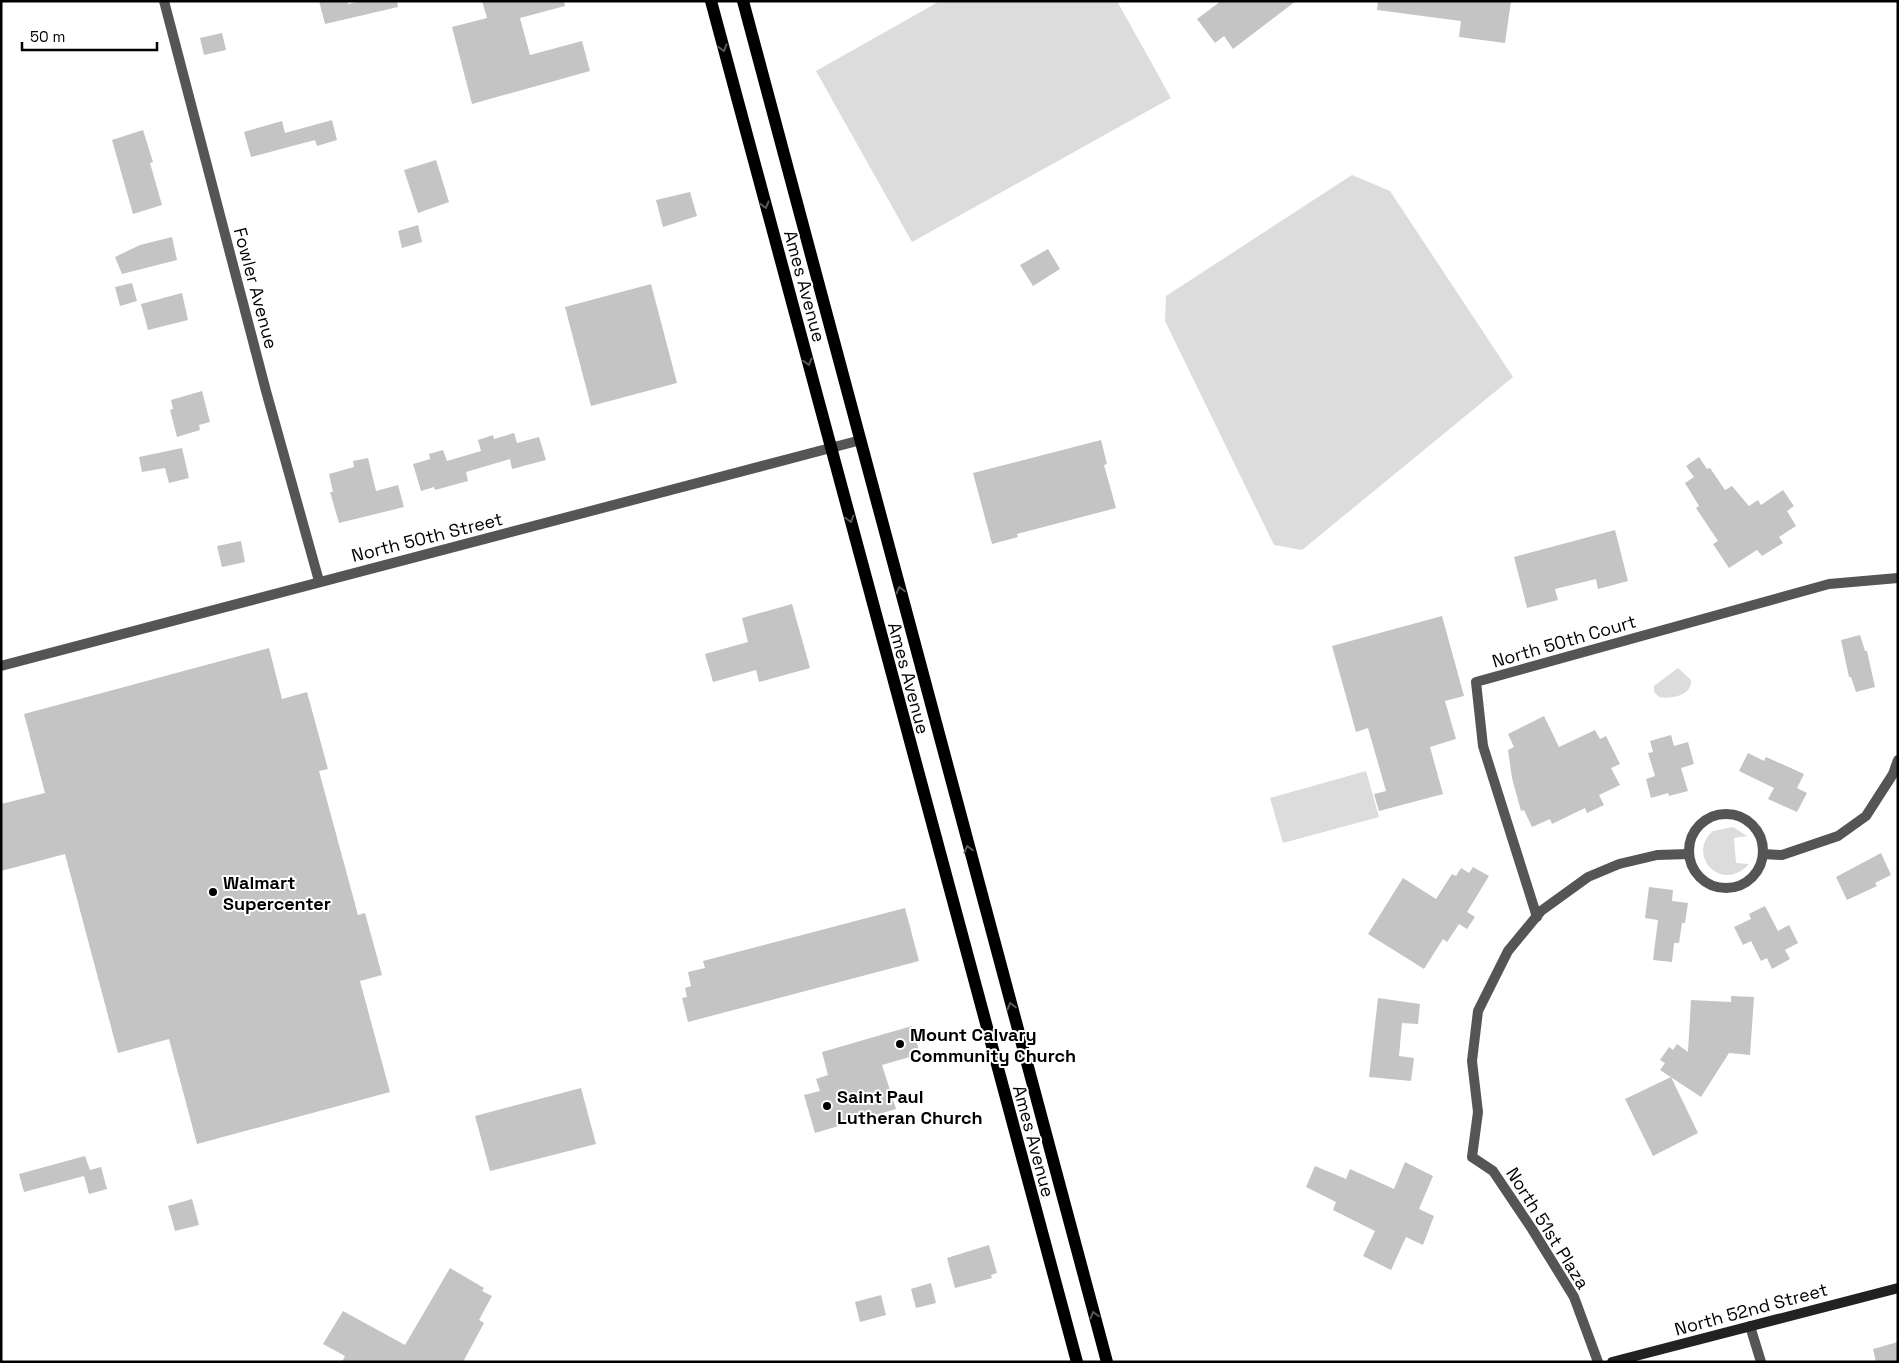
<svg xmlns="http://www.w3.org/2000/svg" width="1899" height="1363" viewBox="0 0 1899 1363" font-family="'Space Grotesk',sans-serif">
	<rect width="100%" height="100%" fill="#fff"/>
	<g fill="#dcdcdc">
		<polygon points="940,1 1117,1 1171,98 912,242 816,71"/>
		<polygon points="1352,175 1390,191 1513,377 1302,550 1274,545 1165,321 1166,296"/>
		<path d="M1678,668L1691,680C1692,696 1671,699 1659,697L1654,692V686Z"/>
		<polygon points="1366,771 1379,817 1283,843 1270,798"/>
		<path d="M1733,827L1747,836L1734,838L1736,863L1749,864C1720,895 1686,853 1713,831Z"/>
	</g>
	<g fill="#c4c4c4">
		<polygon points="319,1 348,1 348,4 363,1 397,1 398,7 325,24"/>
		<polygon points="482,1 564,1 565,6 520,18 530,55 582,41 590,71 472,104 452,27 487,18"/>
		<polygon points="1221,1 1296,1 1233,49 1224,36 1215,43 1197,19"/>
		<polygon points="1378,1 1511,1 1505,43 1459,37 1461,21 1377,10"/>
		<polygon points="222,33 226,50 204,55 200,38"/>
		<polygon points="332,120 337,140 317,146 315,140 251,157 244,132 282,121 285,133"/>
		<polygon points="143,130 153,162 150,163 162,205 133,214 112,140"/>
		<polygon points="436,160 449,202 418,213 404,170"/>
		<polygon points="690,192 697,216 663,227 656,200"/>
		<polygon points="418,225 422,242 402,248 398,231"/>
		<polygon points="172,237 177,260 122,274 115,257 140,245"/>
		<polygon points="1048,249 1060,269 1033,286 1020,265"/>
		<polygon points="132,283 137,301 120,306 115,287"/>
		<polygon points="651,284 677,383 591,406 565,307"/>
		<polygon points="182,293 188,320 148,330 141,304"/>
		<polygon points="202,391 210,422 199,425 200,430 177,437 170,410 173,409 171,400"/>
		<polygon points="514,433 517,443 539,437 546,460 512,469 510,459 466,472 468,481 435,490 434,487 421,491 413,464 430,459 429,454 443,450 447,461 481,451 478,440 493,435 494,439"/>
		<polygon points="1101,440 1107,464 1104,465 1116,508 1017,534 1018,537 992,544 973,473"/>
		<polygon points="182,448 189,478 169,483 165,468 142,472 139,457"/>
		<polygon points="1699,457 1707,469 1710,468 1725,490 1732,486 1749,506 1758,500 1761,505 1783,490 1794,506 1787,511 1796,526 1779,537 1783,543 1762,556 1757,550 1729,568 1713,544 1718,541 1696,508 1699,506 1685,483 1694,477 1686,466"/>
		<polygon points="368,458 376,491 398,485 404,507 339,523 330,492 333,492 329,474 354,467 353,461"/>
		<polygon points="1615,530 1628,581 1598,589 1596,579 1555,589 1558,600 1527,608 1514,557"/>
		<polygon points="241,541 245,562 222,567 217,546"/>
		<polygon points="792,604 810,668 759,682 756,670 713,682 705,654 748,642 742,618"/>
		<polygon points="1442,616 1464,696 1445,701 1456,739 1430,747 1443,794 1379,811 1374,794 1386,791 1368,728 1356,732 1332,646"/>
		<polygon points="1860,635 1865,651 1867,651 1875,687 1856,692 1851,677 1849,677 1841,640"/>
		<polygon points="269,648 282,699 307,692 328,769 319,771 358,915 365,913 382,975 360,981 390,1092 197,1144 169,1039 118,1053 65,854 1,871 1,804 45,793 24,714"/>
		<polygon points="1544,716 1559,747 1595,730 1600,739 1606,736 1620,764 1611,768 1620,785 1599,795 1604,805 1587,813 1585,808 1552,824 1550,819 1532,827 1524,810 1521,811 1512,778 1508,750 1514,747 1508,734"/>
		<polygon points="1671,735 1674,746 1688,742 1694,764 1681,768 1688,791 1669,796 1668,793 1651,798 1646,779 1655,776 1648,753 1653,752 1650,741"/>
		<polygon points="1748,753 1764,761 1766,757 1804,774 1797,788 1807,793 1797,812 1768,799 1774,788 1739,771"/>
		<polygon points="1881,853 1891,875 1875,883 1877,886 1847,900 1836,877"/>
		<polygon points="1473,867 1489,876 1467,912 1475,917 1467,929 1459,924 1447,942 1443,939 1424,969 1368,934 1403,878 1436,899 1452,874 1456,876 1461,868 1469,873"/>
		<polygon points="1649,887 1673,890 1672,901 1688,903 1685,923 1682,923 1679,943 1674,943 1672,962 1653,960 1658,920 1645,918"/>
		<polygon points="1765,906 1778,931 1789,925 1798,943 1785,950 1790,959 1772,969 1767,958 1761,961 1751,941 1743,945 1734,927 1751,919 1749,914"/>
		<polygon points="905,908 919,961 688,1022 682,998 687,997 685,988 691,986 688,972 705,968 703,961"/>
		<polygon points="1731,996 1754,997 1750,1055 1729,1053 1701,1097 1660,1070 1665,1063 1660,1060 1669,1047 1673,1050 1677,1044 1688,1052 1691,1000 1731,1002"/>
		<polygon points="1378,998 1420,1004 1418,1024 1402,1023 1399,1056 1414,1058 1411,1081 1369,1077"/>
		<polygon points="912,1026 920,1054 882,1065 896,1109 815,1133 804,1095 820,1091 816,1079 828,1075 822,1052"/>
		<polygon points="1671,1077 1698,1133 1653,1156 1625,1099"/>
		<polygon points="581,1088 596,1144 490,1171 475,1116"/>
		<polygon points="85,1156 90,1170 101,1167 107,1189 89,1194 84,1176 24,1192 19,1174"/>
		<polygon points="1405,1162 1433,1176 1419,1209 1434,1216 1423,1245 1406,1237 1391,1270 1363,1256 1375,1231 1333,1210 1336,1202 1306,1187 1315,1166 1346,1179 1350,1169 1394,1189"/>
		<polygon points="192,1199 199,1225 175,1231 168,1206"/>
		<polygon points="989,1245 997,1273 991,1275 992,1278 955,1288 947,1258"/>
		<polygon points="450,1268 484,1288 482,1291 492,1296 479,1320 484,1323 463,1362 342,1362 345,1356 323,1344 343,1311 405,1345"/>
		<polygon points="931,1283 936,1303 916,1308 911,1289"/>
		<polygon points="881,1295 886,1315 860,1322 855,1302"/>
		<polygon points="1898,1342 1898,1362 1876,1362 1873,1349"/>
	</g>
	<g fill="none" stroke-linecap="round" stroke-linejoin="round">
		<g stroke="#555" stroke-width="10">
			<polyline points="164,1 266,391 319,581"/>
			<polyline points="1,666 861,440"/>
			<circle cx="1726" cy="851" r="37"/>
			<polyline points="1763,854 1782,855 1838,836 1866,816 1893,774 1898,760"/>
			<polyline points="1537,917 1483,746 1476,682 1829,584 1898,578"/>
			<polyline points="1750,1326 1761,1362"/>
			<polyline points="1598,1362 1574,1297 1532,1229 1493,1171 1472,1157 1478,1112 1472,1061 1478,1011 1508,951 1541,911 1588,877 1619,864 1657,855 1689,854"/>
		</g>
		<polyline stroke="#222" stroke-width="10" points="1612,1362 1898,1288"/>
		<g stroke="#000" stroke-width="12">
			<path d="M711,1C832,455 953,909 1077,1362"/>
			<polyline points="743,1 1107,1362"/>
		</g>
	</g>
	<defs><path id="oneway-chevron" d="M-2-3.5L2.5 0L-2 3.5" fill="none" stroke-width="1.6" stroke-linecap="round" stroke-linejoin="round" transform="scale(1.25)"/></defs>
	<g stroke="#595959">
		<use href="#oneway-chevron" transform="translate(723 48) rotate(75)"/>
		<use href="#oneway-chevron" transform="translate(765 205) rotate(75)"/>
		<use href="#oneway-chevron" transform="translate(808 362) rotate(75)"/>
		<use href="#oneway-chevron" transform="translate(850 519) rotate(75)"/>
		<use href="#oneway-chevron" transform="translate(900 590) rotate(-105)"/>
		<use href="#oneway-chevron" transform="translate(968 849) rotate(-105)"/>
		<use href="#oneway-chevron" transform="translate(1011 1006) rotate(-105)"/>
		<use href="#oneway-chevron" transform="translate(1094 1315) rotate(-105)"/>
	</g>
	<g fill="#000" stroke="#fff" stroke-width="2">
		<circle cx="213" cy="892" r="5"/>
		<circle cx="900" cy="1044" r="5"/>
		<circle cx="827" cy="1106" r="5"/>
	</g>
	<g text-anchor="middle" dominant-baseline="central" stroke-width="4" stroke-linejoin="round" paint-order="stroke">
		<g font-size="18" fill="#000" stroke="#fff">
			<text transform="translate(805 286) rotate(75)">Ames Avenue</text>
			<text transform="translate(256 288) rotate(75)">Fowler Avenue</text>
			<text transform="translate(427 537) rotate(-14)">North 50th Street</text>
			<text transform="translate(1564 641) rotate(-16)">North 50th Court</text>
			<text transform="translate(909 678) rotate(75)">Ames Avenue</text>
			<text transform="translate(1034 1141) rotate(75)">Ames Avenue</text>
			<text transform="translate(1548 1228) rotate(58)">North 51st Plaza</text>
			<text transform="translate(1751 1309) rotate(-15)">North 52nd Street</text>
		</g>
		<g font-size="18" font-weight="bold" fill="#000" stroke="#fff" text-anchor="start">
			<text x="223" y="882">Walmart<tspan x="223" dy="21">Supercenter</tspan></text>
			<text x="910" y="1034">Mount Calvary<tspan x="910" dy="21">Community Church</tspan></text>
			<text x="837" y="1096">Saint Paul<tspan x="837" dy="21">Lutheran Church</tspan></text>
		</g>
	</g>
	<rect width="1899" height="1363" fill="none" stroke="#000000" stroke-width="5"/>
	<path d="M22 42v8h135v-8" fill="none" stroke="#000000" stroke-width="2.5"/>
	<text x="30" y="42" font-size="15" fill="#000000" stroke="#ffffff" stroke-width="4" paint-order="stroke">50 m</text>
</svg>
